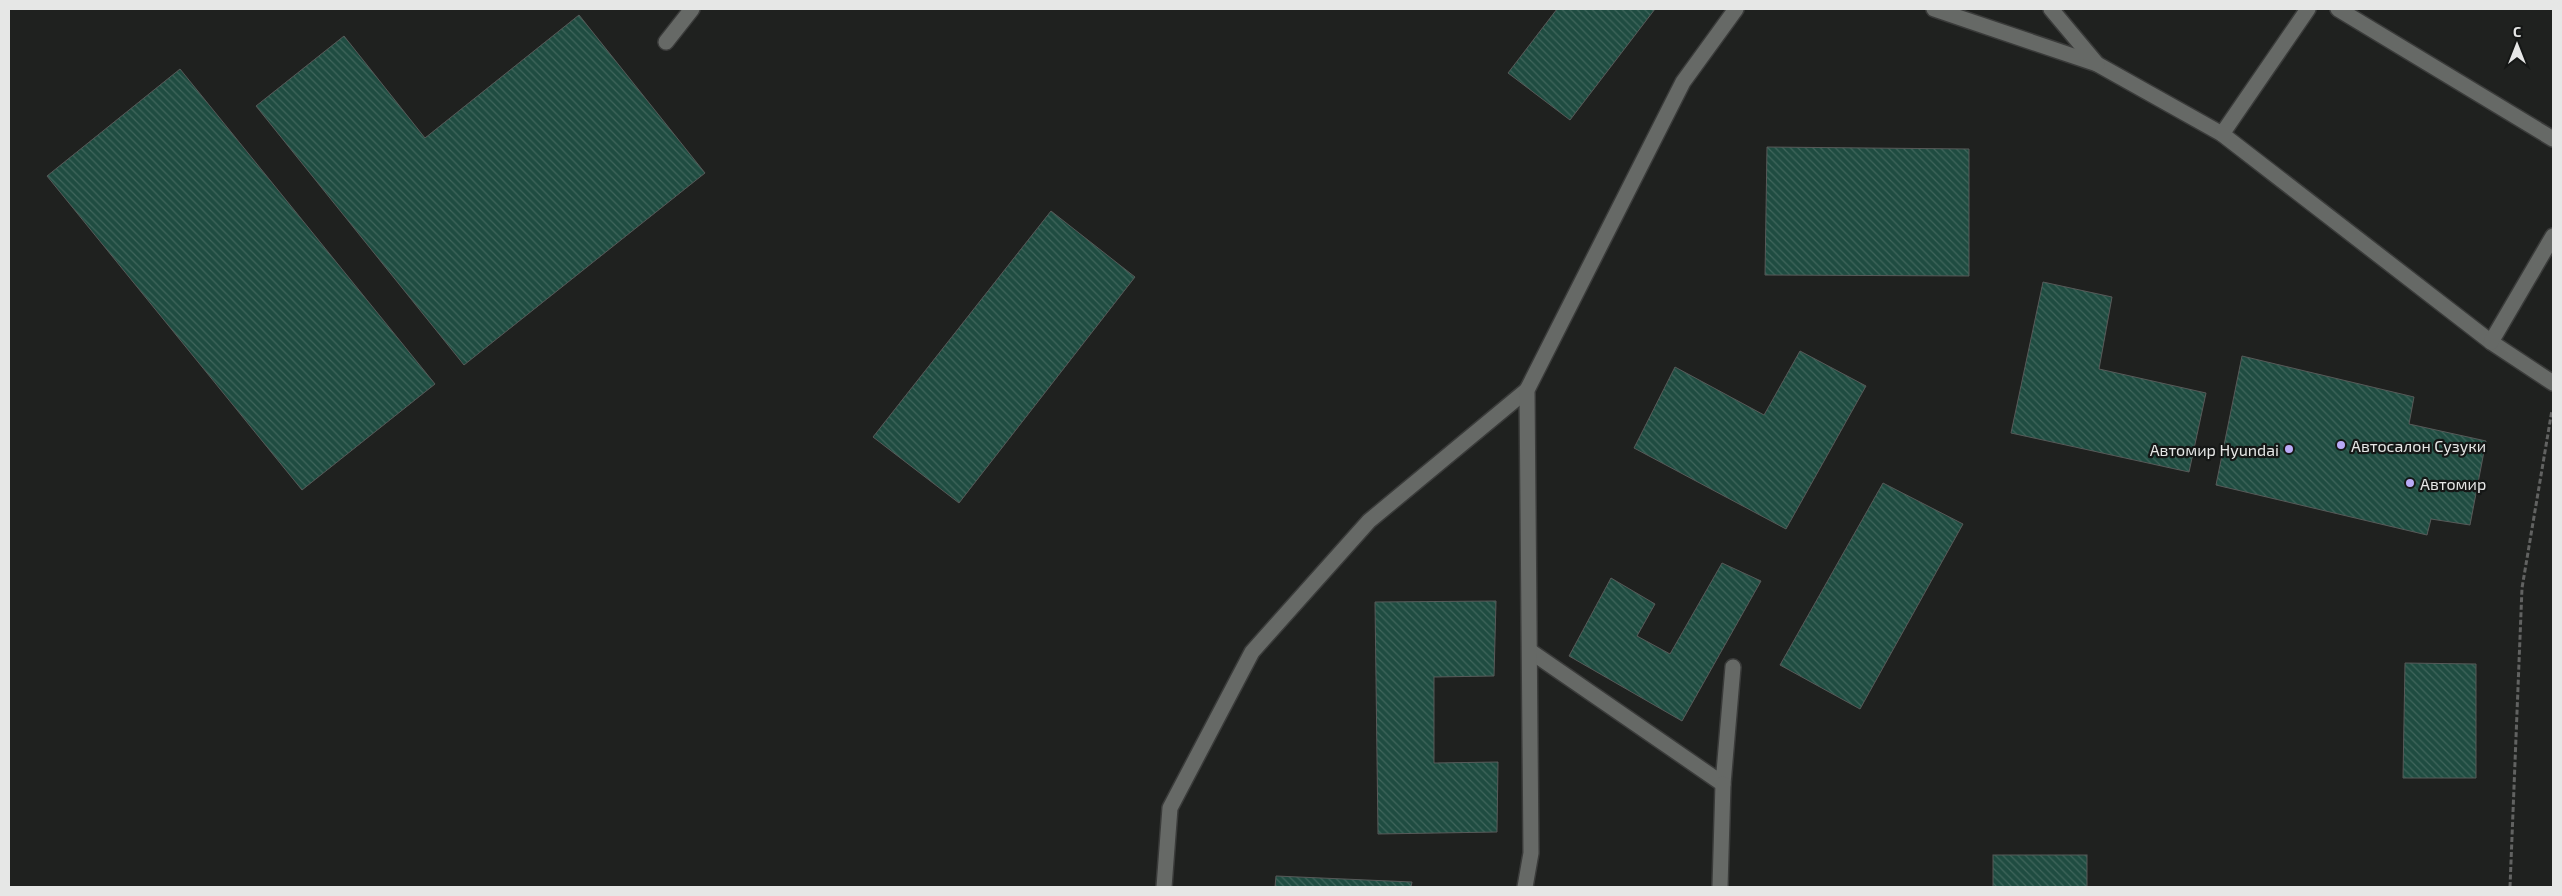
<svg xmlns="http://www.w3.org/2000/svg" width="2562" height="896" viewBox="0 0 2562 896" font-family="'Exo 2',sans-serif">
	<defs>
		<pattern id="building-back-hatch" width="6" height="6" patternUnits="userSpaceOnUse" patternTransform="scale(1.25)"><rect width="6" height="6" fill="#1f4c41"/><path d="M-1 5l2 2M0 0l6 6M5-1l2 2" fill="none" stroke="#40665c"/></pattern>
	</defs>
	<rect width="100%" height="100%" fill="#1f211f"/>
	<g fill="url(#building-back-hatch)" stroke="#575a59">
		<polygon points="1557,9 1655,9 1570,120 1508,73"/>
		<polygon points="579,15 705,173 464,365 256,106 344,36 425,138"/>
		<polygon points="180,69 435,384 302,490 47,176"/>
		<polygon points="1767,147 1969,149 1969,276 1765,275"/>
		<polygon points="1051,211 1135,277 959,503 873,437"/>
		<polygon points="2043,282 2112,297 2099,369 2206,393 2189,472 2011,433"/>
		<polygon points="1800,351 1866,386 1786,529 1634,448 1675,367 1764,415"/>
		<polygon points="2242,356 2414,397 2409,424 2486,441 2470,525 2431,519 2427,535 2216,485"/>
		<polygon points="1883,483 1963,524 1860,709 1780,665"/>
		<polygon points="1722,563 1761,581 1682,721 1569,656 1611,578 1655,604 1637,636 1670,654"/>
		<polygon points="1496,601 1494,676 1434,677 1434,763 1498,762 1497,832 1378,834 1375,602"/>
		<polygon points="2405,663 2476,664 2476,778 2403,778"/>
		<rect x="1993" y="855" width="94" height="32"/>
		<polygon points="1276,876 1412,882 1411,887 1275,887"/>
	</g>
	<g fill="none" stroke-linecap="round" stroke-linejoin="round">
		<g stroke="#3a3b3a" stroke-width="18">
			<g id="minor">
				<polyline points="1934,9 2097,64 2222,134"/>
				<polyline points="2051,9 2097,64"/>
				<polyline points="2308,9 2222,134 2491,342 2553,383"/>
				<polyline points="2338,9 2553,139"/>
				<polyline points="666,42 692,9"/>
				<polyline points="2491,342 2553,236"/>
				<polyline points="1530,651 1723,784 1733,667"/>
				<polyline points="1164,887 1170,808 1252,652 1369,521 1527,390"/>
				<polyline points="1525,887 1531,853 1527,390 1683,82 1736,9"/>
				<polyline points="1720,887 1723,784"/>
			</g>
		</g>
		<polyline stroke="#616261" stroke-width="3" stroke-dasharray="5 2.5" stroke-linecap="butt" points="2510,887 2522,588 2552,410"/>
		<use href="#minor" stroke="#666966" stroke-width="15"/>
	</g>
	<g fill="#baaaf7" stroke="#151716" stroke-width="2">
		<circle cx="2341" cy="445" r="5"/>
		<circle cx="2289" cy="449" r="5"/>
		<circle cx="2410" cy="483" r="5"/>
	</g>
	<g text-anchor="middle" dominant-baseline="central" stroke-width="4.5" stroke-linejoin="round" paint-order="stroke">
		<g font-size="16" fill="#e6e7e6" stroke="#151716" text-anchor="start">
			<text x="2351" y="445">Автосалон Сузуки</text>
			<text x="2279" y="449" text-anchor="end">Автомир Hyundai</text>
			<text x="2420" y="483">Автомир</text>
		</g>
	</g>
	<rect width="2562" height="896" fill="none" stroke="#e6e7e6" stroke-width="20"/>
	<g transform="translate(2517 45)" stroke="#151716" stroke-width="4" paint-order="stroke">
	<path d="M0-4L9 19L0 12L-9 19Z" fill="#e6e7e6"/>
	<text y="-8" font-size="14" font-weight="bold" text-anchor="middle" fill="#e6e7e6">С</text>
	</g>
</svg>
